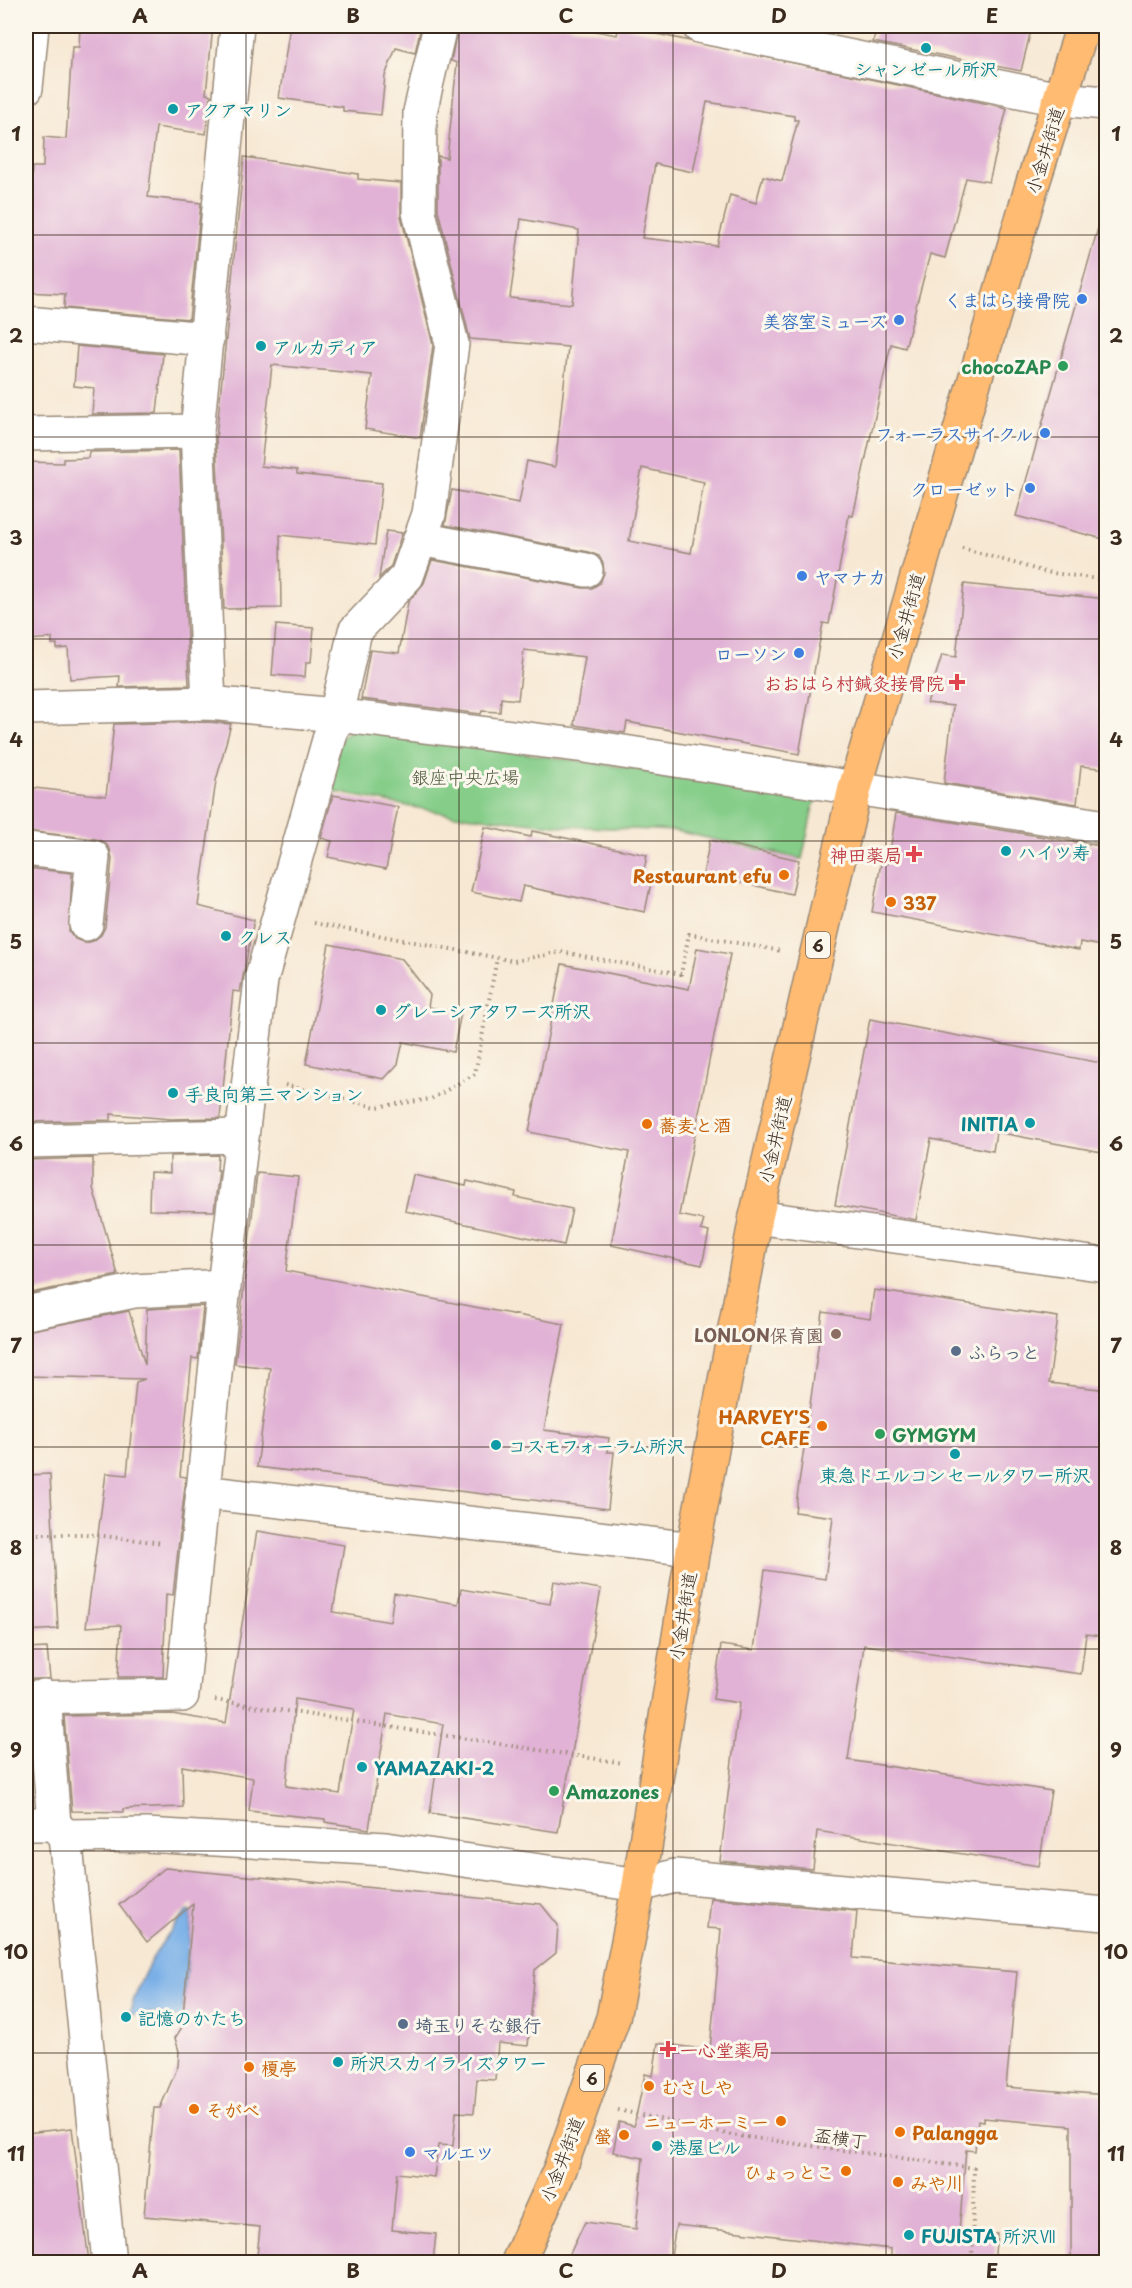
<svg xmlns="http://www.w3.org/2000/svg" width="1132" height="2288" viewBox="0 0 1132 2288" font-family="'Playpen Sans','Klee One',sans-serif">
	<rect width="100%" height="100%" fill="#fbf7ec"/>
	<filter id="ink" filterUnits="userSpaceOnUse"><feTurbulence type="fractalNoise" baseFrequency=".0167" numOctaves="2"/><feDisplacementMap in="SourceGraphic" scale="12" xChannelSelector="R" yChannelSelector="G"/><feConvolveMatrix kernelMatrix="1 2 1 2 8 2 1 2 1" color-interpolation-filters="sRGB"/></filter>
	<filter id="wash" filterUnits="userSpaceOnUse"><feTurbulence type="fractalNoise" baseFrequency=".008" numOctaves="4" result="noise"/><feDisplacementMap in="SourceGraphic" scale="24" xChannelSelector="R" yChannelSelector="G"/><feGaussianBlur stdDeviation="1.35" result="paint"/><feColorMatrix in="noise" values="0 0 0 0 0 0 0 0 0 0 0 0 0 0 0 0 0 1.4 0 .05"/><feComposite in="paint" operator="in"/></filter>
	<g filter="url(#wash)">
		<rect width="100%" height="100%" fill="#f7e8d3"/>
		<polygon fill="#85cd89" stroke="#607c54" stroke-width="1.5" points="352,729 816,794 802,859 676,831 564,826 454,815 325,790 342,736"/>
		<path fill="#78afe7" stroke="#5a6c82" stroke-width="1.5" d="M188,1911L192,1912L182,2020L156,2013L129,2015C140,1975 159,1941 188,1911Z"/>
		<g id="blocks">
			<g fill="#e1b2d5" fill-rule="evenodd">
				<polygon points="80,26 213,26 206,94 211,95 206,134 156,127 148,197 201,203 189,319 64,308 65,294 26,292 32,167 43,167 44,137 66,139 72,47 79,47"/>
				<polygon points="290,26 421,26 415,53 396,48 385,76 381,115 343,111 343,107 279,98"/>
				<path d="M458,26H568L617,35L619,26L1007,108L989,182L966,178L945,258L930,254L905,348L891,344L853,516L849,515L829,624L823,623L799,754L627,722L625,733L574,725L585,657L524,650L518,700L501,698L500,712L482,711L481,714L361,699L370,650L399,653L408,602L424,583L432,560L583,588H592L600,583L604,573L603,563L599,556L589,552L445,525L452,490L519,503L527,461L555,467L568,347L470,339L438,210V156L447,158L457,63L451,61ZM707,102L794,116V120H798L782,181L763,176L756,203L730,195L717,246L642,238L655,164L693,172ZM521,219L579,230L572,304L510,298ZM642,468L704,482L691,553L629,541Z"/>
				<polygon points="877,26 1032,26 1021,71 873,42"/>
				<polygon points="244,157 358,174 358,179 401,183 401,216 433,345 420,438 365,429 372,375 272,365 261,466 297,470 297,474 382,483 375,545 280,535 281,608 224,609 216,439"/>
				<polygon points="1098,228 1107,229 1107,540 1016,516"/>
				<polygon points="77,346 163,354 157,413 92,414 94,388 74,386"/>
				<polygon points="179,450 189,685 119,687 120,676 70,679 68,648 57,649 57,644 52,644 52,638 29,640 26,587 26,462 63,463 63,459 88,458 89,452"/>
				<polygon points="386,531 402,533 391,566 379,578"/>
				<polygon points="964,584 1107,599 1107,769 1081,766 1077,804 944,783 953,706 927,703 942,655 956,657"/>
				<polygon points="276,625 314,628 311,662 306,662 305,677 272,675"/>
				<polygon points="208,722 231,724 216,781 198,906 254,920 240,992 233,991 220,1118 171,1119 111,1114 111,1120 26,1122 26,868 72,873 69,931 75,939 85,943 93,941 101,935 105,927 112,859 110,849 104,842 96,839 26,831 26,787 106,796 114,724"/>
				<polygon points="333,795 398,807 386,869 328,857 332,841 321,838"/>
				<polygon points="896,813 1107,847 1107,947 1080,942 1079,950 872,912 881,863 888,864"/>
				<polygon points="485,827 531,837 532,831 647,855 643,876 652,878 645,912 523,886 519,902 471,892"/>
				<polygon points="710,840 799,860 792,894 703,874"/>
				<polygon points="329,944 402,959 430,995 428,1007 461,1013 453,1052 403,1042 398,1064 384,1079 306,1064"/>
				<polygon points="697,948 730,954 679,1215 704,1220 701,1230 709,1232 702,1265 611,1245 629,1152 529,1132 562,964 689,989"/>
				<polygon points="870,1019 1107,1064 1107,1153 996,1132 993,1151 931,1139 916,1220 835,1205"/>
				<polygon points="218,1155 217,1170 219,1170 214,1211 149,1210 150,1172 170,1173 170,1156"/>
				<polygon points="93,1158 93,1188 118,1275 26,1294 26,1160"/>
				<polygon points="257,1173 298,1177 286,1271 564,1324 544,1430 609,1438 607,1452 614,1452 608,1509 257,1467 270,1368 235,1364"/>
				<polygon points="413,1175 466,1186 467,1181 516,1192 515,1197 572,1209 564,1245 405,1211"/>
				<polygon points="874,1290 1058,1317 1049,1383 1107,1390 1107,1590 1100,1636 1086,1634 1081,1674 864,1645 848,1760 1051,1791 1039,1866 817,1831 813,1869 720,1861 739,1703 713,1699 721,1645 754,1650 765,1570 825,1579 833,1517 795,1512 823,1312 870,1319"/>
				<polygon points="203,1306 198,1359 192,1358 180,1476 186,1477 173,1595 166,1594 163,1677 118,1677 121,1625 86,1627 106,1473 127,1475 136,1382 145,1379 26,1376 26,1331 129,1311 145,1365 147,1309"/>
				<polygon points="50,1474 58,1629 26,1631 26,1475"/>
				<path d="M257,1531L344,1545L333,1612L390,1622L394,1593L458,1604L461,1589L550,1604L554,1581L601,1589L558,1832L430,1813L443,1724L387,1714L369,1829L325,1822V1819L249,1811L253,1778L182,1766L183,1807L123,1809V1812L72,1811L64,1716L172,1714L226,1723ZM295,1699L354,1709L340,1794L286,1786Z"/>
				<polygon points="47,1648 50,1679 26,1679 26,1649"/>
				<polygon points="26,1717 32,1777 26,1778"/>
				<polygon points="165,1868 541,1904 558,1925 556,1953 535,1970 528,2046 498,2043 495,2080 477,2079 474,2113 456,2112 453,2146 438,2145 434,2177 397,2173 392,2230 436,2234 433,2262 319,2262 257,2256 260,2227 144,2216 154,2108 160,2108 178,2066 179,2051 175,2038 182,2027 193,1904 147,1942 119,1905"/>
				<polygon points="710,1898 857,1911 853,1958 1017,1972 1006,2087 1107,2095 1107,2262 1071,2262 1071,2126 984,2118 984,2121 978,2120 975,2151 966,2150 959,2232 997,2234 994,2262 891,2262 891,2249 676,2225 670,2262 566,2262 585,2222 636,2229 643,2158 613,2152 619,2122 634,2126 645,2074 653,2076 658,2043 710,2050 721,1929 707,1928"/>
				<polygon points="72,2128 89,2262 26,2262 26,2133"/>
			</g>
		</g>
	</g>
	<g filter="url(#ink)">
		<use href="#blocks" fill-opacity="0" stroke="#998978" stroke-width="1.5"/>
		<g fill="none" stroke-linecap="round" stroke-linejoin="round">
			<g stroke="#998978" stroke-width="36">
				<g id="minor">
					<polyline points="699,26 1059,99 1106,103"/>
					<polyline points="26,88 32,26"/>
					<polyline points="26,323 207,339"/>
					<polyline points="26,434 197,431"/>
					<polyline points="420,539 586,570"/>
					<polyline points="209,703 197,431 237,26"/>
					<polyline points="26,708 209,703 336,715 585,746 1106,827"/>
					<polyline points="26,849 93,857 86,924"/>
					<polyline points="26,1141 242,1136"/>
					<polyline points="756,1217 1106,1265"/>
					<polyline points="26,1313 134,1291 224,1286"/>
					<polyline points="202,1492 693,1549"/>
					<polyline points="44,1696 54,1824"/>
					<polyline points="26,1698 182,1695 224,1286 261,980 336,715 355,631 407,576 429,514 452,344 419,212 420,112 440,26"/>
					<polyline points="26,1824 54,1824 65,1836 109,2262"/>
					<polyline points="65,1836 146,1835 386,1849 639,1885 675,1876 1106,1914"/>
				</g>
			</g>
			<g stroke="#998978" stroke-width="36">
				<polyline id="major" points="518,2262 560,2169 613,2018 639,1885 693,1549 756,1217 855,788 1030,192 1083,26"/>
			</g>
			<g stroke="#998978" stroke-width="4" stroke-dasharray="1.5 4.5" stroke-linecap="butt">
				<polyline points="962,548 1045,572 1106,580"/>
				<polyline points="314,923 514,961 561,952 681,974 689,934 781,951"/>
				<polyline points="285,1085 376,1107 431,1099 475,1074 497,958"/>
				<polyline points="26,1534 86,1534 163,1543"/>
				<polyline points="215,1700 623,1763"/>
				<polyline points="618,2110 732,2135 974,2168 972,2262"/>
			</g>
			<use href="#minor" stroke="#fff" stroke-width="33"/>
			<use href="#major" stroke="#febb71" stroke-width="33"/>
		</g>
	</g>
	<path fill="none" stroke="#3b2a1e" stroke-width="1.5" stroke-opacity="0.55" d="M246,26V2262M459,26V2262M673,26V2262M886,26V2262M26,235H1106M26,437H1106M26,639H1106M26,841H1106M26,1043H1106M26,1245H1106M26,1447H1106M26,1649H1106M26,1851H1106M26,2053H1106"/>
	<g fill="#0f9aa8" stroke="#fbf7ec" stroke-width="2">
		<circle cx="926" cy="48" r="6"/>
		<circle cx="173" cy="109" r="6"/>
		<circle cx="261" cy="346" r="6"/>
		<circle cx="1006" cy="851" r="6"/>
		<circle cx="226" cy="936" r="6"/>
		<circle cx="381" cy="1010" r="6"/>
		<circle cx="173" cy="1093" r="6"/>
		<circle cx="1030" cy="1123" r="6"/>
		<circle cx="496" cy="1445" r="6"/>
		<circle cx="955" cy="1454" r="6"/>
		<circle cx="362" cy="1767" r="6"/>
		<circle cx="126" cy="2017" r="6"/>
		<circle cx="338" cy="2062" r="6"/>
		<circle cx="657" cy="2146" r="6"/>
		<circle cx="909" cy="2235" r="6"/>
	</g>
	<g fill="#3f7fe0" stroke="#fbf7ec" stroke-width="2">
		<circle cx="1082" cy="299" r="6"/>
		<circle cx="899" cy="320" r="6"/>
		<circle cx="1045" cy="433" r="6"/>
		<circle cx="1030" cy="488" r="6"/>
		<circle cx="802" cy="576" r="6"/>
		<circle cx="799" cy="653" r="6"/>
		<circle cx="410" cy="2152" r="6"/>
	</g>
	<g fill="#2e9e5b" stroke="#fbf7ec" stroke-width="2">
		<circle cx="1063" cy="366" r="6"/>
		<circle cx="880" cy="1434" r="6"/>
		<circle cx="554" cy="1791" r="6"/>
	</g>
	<g fill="#e0444e" stroke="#fbf7ec" stroke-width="2">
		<path d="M954 673h6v6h6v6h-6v6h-6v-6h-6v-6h6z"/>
		<path d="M911 845h6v6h6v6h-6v6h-6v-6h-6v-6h6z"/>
		<path d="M665 2040h6v6h6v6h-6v6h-6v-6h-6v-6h6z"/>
	</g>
	<g fill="#e8710a" stroke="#fbf7ec" stroke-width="2">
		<circle cx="784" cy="875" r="6"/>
		<circle cx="891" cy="902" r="6"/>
		<circle cx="647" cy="1124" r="6"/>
		<circle cx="822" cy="1426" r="6"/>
		<circle cx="249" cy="2067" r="6"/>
		<circle cx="649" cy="2086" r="6"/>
		<circle cx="194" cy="2109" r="6"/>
		<circle cx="781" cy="2121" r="6"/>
		<circle cx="900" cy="2132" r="6"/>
		<circle cx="624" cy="2135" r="6"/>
		<circle cx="846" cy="2171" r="6"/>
		<circle cx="898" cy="2182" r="6"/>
	</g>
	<circle fill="#8d6e63" stroke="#fbf7ec" stroke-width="2" cx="836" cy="1334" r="6"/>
	<g fill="#5c6f8a" stroke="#fbf7ec" stroke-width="2">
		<circle cx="956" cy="1351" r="6"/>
		<circle cx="403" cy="2024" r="6"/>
	</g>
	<g text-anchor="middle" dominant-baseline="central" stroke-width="6" stroke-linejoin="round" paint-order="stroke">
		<g fill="#fbf7ec" stroke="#75685c" stroke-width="1.5">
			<rect x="806" y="932" width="24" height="26" rx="4.5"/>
			<rect x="580" y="2065" width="24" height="26" rx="4.5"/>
		</g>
		<g font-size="16" font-weight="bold" fill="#3b2a1e">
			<text x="818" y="945">6</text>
			<text x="592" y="2078">6</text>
		</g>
		<g font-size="18" font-weight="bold" fill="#0d838f" stroke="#fbf7ec" text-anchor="start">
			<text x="926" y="68" text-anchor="middle">シャンゼール所沢</text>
			<text x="185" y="109">アクアマリン</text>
			<text x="273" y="346">アルカディア</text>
			<text x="1018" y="851">ハイツ寿</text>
			<text x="238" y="936">クレス</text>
			<text x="393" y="1010">グレーシアタワーズ所沢</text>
			<text x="185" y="1093">手良向第三マンション</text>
			<text x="1018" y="1123" text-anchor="end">INITIA</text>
			<text x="508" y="1445">コスモフォーラム所沢</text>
			<text x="955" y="1474" text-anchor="middle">東急ドエルコンセールタワー所沢</text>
			<text x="374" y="1767">YAMAZAKI-2</text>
			<text x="138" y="2017">記憶のかたち</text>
			<text x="350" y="2062">所沢スカイライズタワー</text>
			<text x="669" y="2146">港屋ビル</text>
			<text x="921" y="2235">FUJISTA 所沢Ⅶ</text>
		</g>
		<g font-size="18" fill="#3b2a1e" stroke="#fbf7ec">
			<text transform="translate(1044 150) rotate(-73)">小金井街道</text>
			<text transform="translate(905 616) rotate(-74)">小金井街道</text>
			<text transform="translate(774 1139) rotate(-77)">小金井街道</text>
			<text transform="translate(682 1616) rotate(-81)">小金井街道</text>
			<text transform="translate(841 2137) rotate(8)">盃横丁</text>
			<text transform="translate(561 2159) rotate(-69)">小金井街道</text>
		</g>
		<g font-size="18" font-weight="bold" fill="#366cbe" stroke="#fbf7ec" text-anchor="end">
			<text x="1070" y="299">くまはら接骨院</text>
			<text x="887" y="320">美容室ミューズ</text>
			<text x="1033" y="433">フォーラスサイクル</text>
			<text x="1018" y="488">クローゼット</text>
			<text x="814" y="576" text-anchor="start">ヤマナカ</text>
			<text x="787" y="653">ローソン</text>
			<text x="422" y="2152" text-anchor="start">マルエツ</text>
		</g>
		<g font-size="18" font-weight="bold" fill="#27864d" stroke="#fbf7ec" text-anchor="start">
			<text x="1051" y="366" text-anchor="end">chocoZAP</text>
			<text x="892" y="1434">GYMGYM</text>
			<text x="566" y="1791">Amazones</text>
		</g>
		<g font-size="18" font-weight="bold" fill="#be3a42" stroke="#fbf7ec" text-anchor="end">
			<text x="944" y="682">おおはら村鍼灸接骨院</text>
			<text x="902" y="854">神田薬局</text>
			<text x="680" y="2049" text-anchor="start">一心堂薬局</text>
		</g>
		<g font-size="18" fill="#515b3e" stroke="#fbf7ec">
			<text x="465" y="776">銀座中央広場</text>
		</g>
		<g font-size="18" font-weight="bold" fill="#c56008" stroke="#fbf7ec" text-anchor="start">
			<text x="772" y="875" text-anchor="end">Restaurant efu</text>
			<text x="903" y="902">337</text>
			<text x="659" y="1124">蕎麦と酒</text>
			<text x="810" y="1416" text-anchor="end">HARVEY'S<tspan x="810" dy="21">CAFE</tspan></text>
			<text x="261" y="2067">榎亭</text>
			<text x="661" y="2086">むさしや</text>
			<text x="206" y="2109">そがべ</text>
			<text x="769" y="2121" text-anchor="end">ニューホーミー</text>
			<text x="912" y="2132">Palangga</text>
			<text x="612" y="2135" text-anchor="end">螢</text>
			<text x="834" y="2171" text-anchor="end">ひょっとこ</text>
			<text x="910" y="2182">みや川</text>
		</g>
		<g font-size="18" font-weight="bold" fill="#785e54" stroke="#fbf7ec" text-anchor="end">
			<text x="824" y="1334">LONLON保育園</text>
		</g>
		<g font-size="18" font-weight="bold" fill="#4e5e75" stroke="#fbf7ec" text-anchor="start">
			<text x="968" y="1351">ふらっと</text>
			<text x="415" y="2024">埼玉りそな銀行</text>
		</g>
	</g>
	<rect width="1132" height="2288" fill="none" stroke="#fbf7ec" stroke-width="66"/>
	<rect x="33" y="33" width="1066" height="2222" fill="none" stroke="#3b2a1e" stroke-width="2"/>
	<g font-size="20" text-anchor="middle" font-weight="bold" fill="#3b2a1e">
		<text x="140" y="23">A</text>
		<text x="353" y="23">B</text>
		<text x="566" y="23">C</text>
		<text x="779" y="23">D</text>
		<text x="992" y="23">E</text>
		<text x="16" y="141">1</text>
		<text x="1116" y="141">1</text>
		<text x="16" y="343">2</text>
		<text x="1116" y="343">2</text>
		<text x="16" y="545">3</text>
		<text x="1116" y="545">3</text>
		<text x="16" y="747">4</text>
		<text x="1116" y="747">4</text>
		<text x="16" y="949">5</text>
		<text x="1116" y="949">5</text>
		<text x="16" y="1151">6</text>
		<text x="1116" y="1151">6</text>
		<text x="16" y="1353">7</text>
		<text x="1116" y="1353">7</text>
		<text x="16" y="1555">8</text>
		<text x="1116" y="1555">8</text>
		<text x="16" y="1757">9</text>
		<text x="1116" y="1757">9</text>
		<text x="16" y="1959">10</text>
		<text x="1116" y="1959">10</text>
		<text x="16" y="2161">11</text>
		<text x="1116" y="2161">11</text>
		<text x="140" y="2278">A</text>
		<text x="353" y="2278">B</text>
		<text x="566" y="2278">C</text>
		<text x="779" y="2278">D</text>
		<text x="992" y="2278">E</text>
	</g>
</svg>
